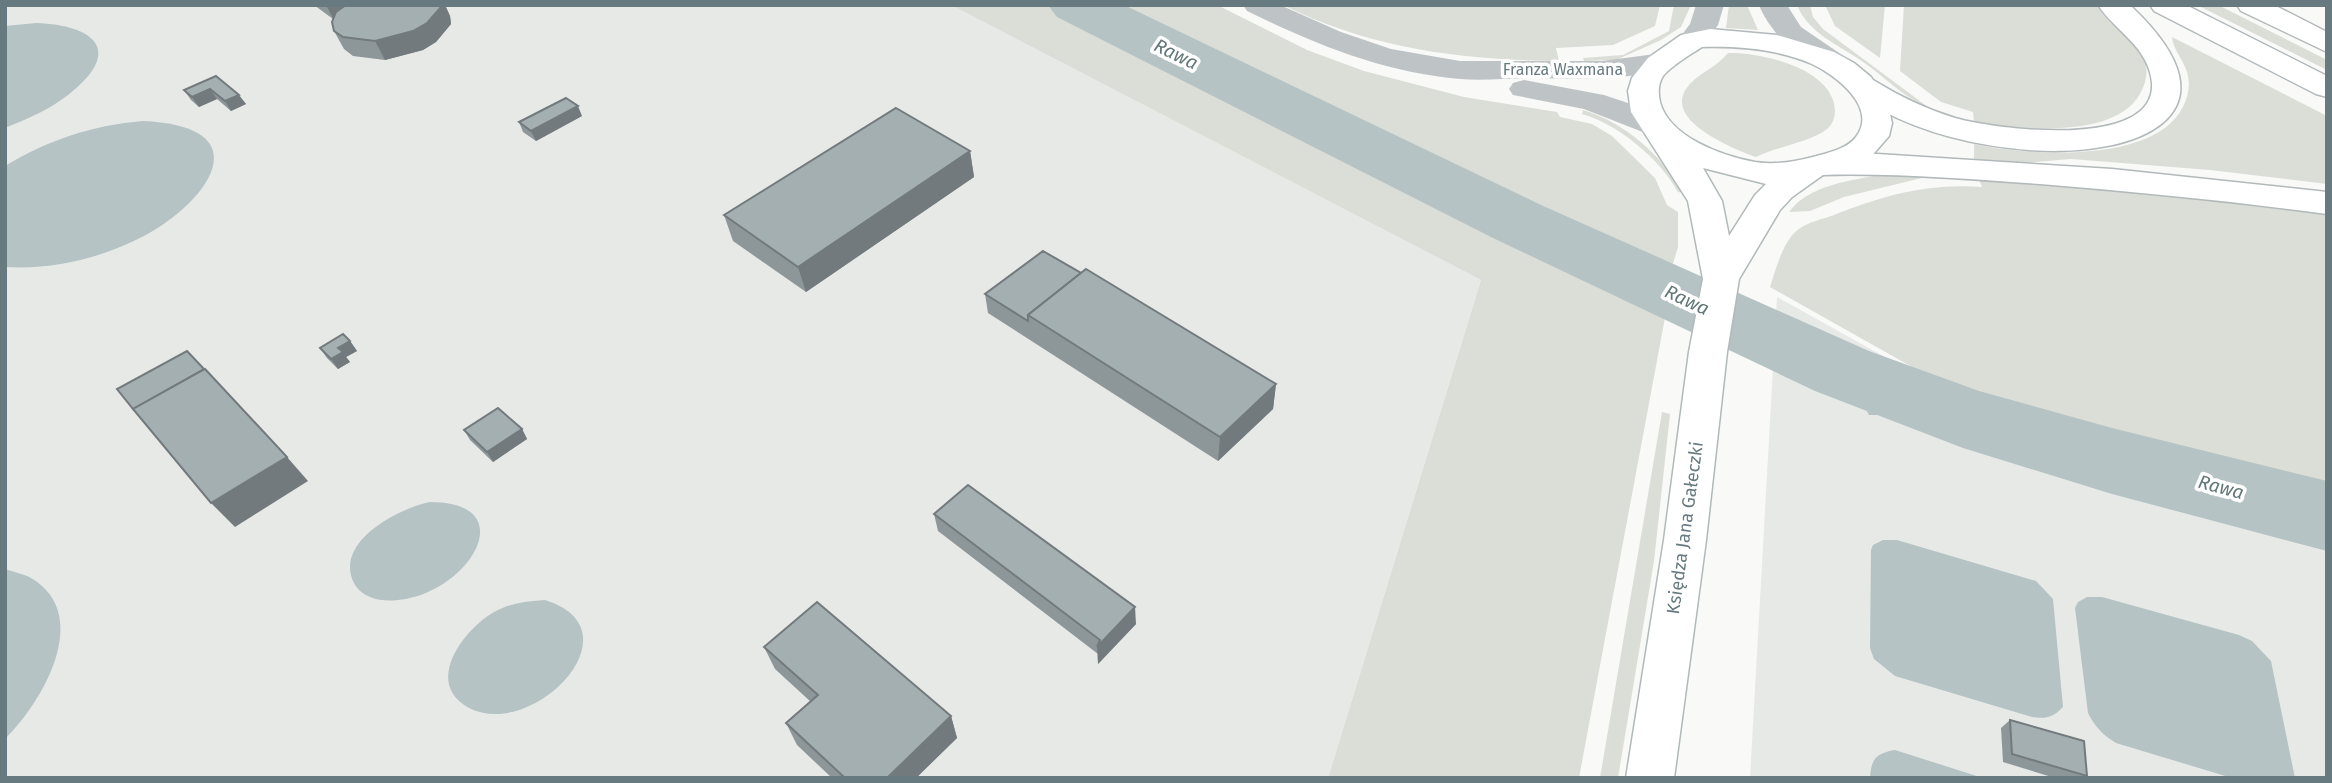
<svg xmlns="http://www.w3.org/2000/svg" width="2332" height="783" viewBox="0 0 2332 783" font-family="'Fira Sans',sans-serif">
	<rect width="100%" height="100%" fill="#f9f9f7"/>
	<g fill="#e7e9e7">
		<polygon points="5,5 951,5 1481,280 1328,778 5,778"/>
		<polygon points="1777,297 1919,376 2015,403 2327,453 2327,778 1750,778"/>
	</g>
	<g fill="#daded7">
		<polygon points="951,5 1058,5 1667,307 1579,778 1328,778 1481,280"/>
		<path d="M1087,5H1217L1307,50L1364,71L1464,97L1557,112L1560,117L1592,124L1612,136L1655,178L1667,205L1678,212V247L1669,277C1471,195 1278,101 1087,5Z"/>
		<path d="M1283,5H1660L1655,26L1613,45L1556,48L1559,61C1462,60 1371,49 1283,5Z"/>
		<polygon points="1674,5 1691,5 1681,27 1661,40 1616,60 1584,61 1583,58 1623,55 1669,31"/>
		<polygon points="1729,5 1747,5 1758,30 1726,28"/>
		<path d="M1797,5H1810L1813,17L1823,29L1932,110C1906,99 1888,80 1866,64C1842,46 1809,35 1797,5Z"/>
		<polygon points="1825,5 1885,5 1880,58 1835,26"/>
		<path d="M1904,5H2101C2112,17 2130,29 2138,44C2148,61 2150,76 2140,94C2114,140 2017,129 1974,122L1973,112L1941,102L1900,71Z"/>
		<polygon points="2197,5 2218,5 2327,60 2327,70"/>
		<path d="M2172,37L2327,116V184L2210,170L2071,159L2010,164L1974,161V144C2028,156 2174,167 2188,92C2193,66 2174,56 2172,37Z"/>
		<path d="M1728,53C1760,52 1833,68 1835,110C1835,117 1833,124 1827,129C1813,141 1776,147 1756,157C1735,149 1657,119 1690,84C1701,72 1717,67 1728,53Z"/>
		<path d="M1583,110C1624,122 1662,155 1683,193L1678,192C1659,158 1619,125 1582,114Z"/>
		<path d="M1883,174H1938L1844,197L1810,211L1789,212C1810,184 1851,181 1883,174Z"/>
		<path d="M1978,177L2327,209V487L2064,421L1921,372L1770,287C1776,269 1783,240 1799,229C1808,222 1823,219 1834,215C1884,195 1929,183 1982,187Z"/>
		<polygon points="1662,412 1670,414 1654,561 1618,778 1600,778"/>
	</g>
	<g fill="#b5c3c4">
		<path d="M36,23C95,25 125,51 68,95C49,110 27,119 5,128V26Z"/>
		<path d="M143,121C259,126 213,198 144,236C102,258 53,270 5,267V166C48,140 93,125 143,121Z"/>
		<path d="M430,502C525,502 468,594 398,600C383,602 364,599 355,585C331,543 399,508 430,502Z"/>
		<path d="M1883,540H1897L2036,581L2053,599L2063,707C2052,718 2046,719 2032,717L1895,676L1874,659L1870,648L1871,550L1873,545Z"/>
		<path d="M5,569C13,572 24,574 31,578C94,615 42,703 5,739Z"/>
		<path d="M2087,597H2102L2239,635L2252,641L2271,661L2295,778H2232L2116,743C2103,735 2095,727 2088,713L2075,608L2078,602Z"/>
		<path d="M545,600C641,630 533,741 469,708C423,683 463,630 494,612C510,603 527,601 545,600Z"/>
		<path d="M1895,750L1983,778H1870C1871,759 1876,753 1895,750Z"/>
	</g>
	<g fill="none" stroke-linecap="round" stroke-linejoin="round">
		<path fill="#b5c3c4" fill-rule="evenodd" d="M1842,366C1861,373 1875,392 1881,411L1879,415H1869L1857,392L1837,375L1835,371L1837,367Z"/>
		<polygon fill="#b5c3c4" fill-rule="evenodd" points="1048,5 1124,5 1541,205 1869,351 1979,391 2112,428 2327,481 2327,551 2112,494 1963,448 1815,391 1491,237 1057,17"/>
		<g stroke="#b1b9bb" stroke-width="3">
			<path id="secondary" d="M1710,29L1777,35L1834,52L1854,63L1871,77L1887,101L1892,123L1889,136L1869,159L1823,175L1792,197L1780,210L1739,279L1727,352L1706,540L1674,778H1626L1664,540L1689,352L1703,279L1688,201L1631,112L1628,91L1632,78L1648,58L1681,35ZM1702,47C1738,46 1778,49 1812,64C1834,74 1879,107 1856,137C1847,149 1827,153 1813,157C1794,162 1774,165 1755,162C1722,156 1669,137 1660,102C1658,93 1658,84 1663,76C1672,65 1690,55 1702,47ZM1703,168L1766,184L1755,195L1729,236L1722,201Z"/>
		</g>
		<g stroke="#b2b9bb" stroke-width="3">
			<g id="primary">
				<path d="M2098,5H2130L2133,8C2246,116 2135,158 2029,150C1978,146 1926,134 1881,110C1869,104 1855,97 1847,86L1851,80L1862,77L1873,80C1899,96 1926,109 1955,118C1993,129 2156,151 2152,83C2149,47 2116,32 2098,5Z"/>
				<polygon points="2150,5 2186,5 2327,76 2327,97 2316,94 2154,11"/>
				<polygon points="2237,5 2274,5 2327,32 2327,52 2241,11"/>
				<path d="M1877,154L2112,169L2327,192V214C2232,201 2136,192 2040,184C1967,179 1895,173 1822,175L1811,172L1806,165L1811,158L1822,155Z"/>
			</g>
		</g>
		<g fill="#bec4c6" fill-rule="evenodd">
			<path d="M1243,5H1280L1341,32L1391,49L1460,61H1602L1663,53L1674,56L1678,62L1674,68C1627,80 1582,79 1535,78C1510,78 1485,81 1460,79C1385,73 1314,44 1247,11Z"/>
			<polygon points="1524,80 1604,95 1637,106 1669,121 1674,128 1669,135 1658,138 1584,109 1513,95 1509,89 1513,83"/>
		</g>
		<g fill="#bec4c6" fill-rule="evenodd">
			<polygon points="1696,5 1724,5 1718,25 1703,46 1693,49 1683,46 1678,40 1690,24"/>
			<path d="M1759,5H1787L1801,27L1848,59L1852,65L1848,71C1814,80 1770,34 1759,5Z"/>
		</g>
		<use href="#secondary" fill="#fff" fill-rule="evenodd"/>
		<use href="#primary" fill="#fff" fill-rule="evenodd"/>
	</g>
	<g fill="#8d9699">
		<polygon points="314,5 445,5 450,16 451,24 436,42 423,50 385,60 353,56 344,49 334,31 333,19"/>
		<polygon points="216,76 246,104 231,111 217,99 199,107 191,100 184,90"/>
		<polygon points="582,116 536,141 523,132 519,122"/>
		<polygon points="970,151 974,177 806,292 733,241 724,215"/>
		<polygon points="985,294 1276,384 1273,409 1218,461 988,313"/>
		<polygon points="350,341 357,351 346,357 350,362 338,369 327,358 320,348"/>
		<polygon points="522,429 527,439 493,462 470,440 464,430"/>
		<polygon points="934,514 1136,624 1098,664 1098,654 938,531"/>
		<polygon points="764,647 951,716 957,738 916,778 832,778 797,745 786,723 811,702 775,669"/>
		<polygon points="2010,720 2087,776 2085,778 2055,778 2003,762 2001,728"/>
	</g>
	<g fill="#737a7d">
		<polygon points="326,5 368,5 334,20"/>
		<polygon points="442,5 445,5 450,16 451,24 436,42 423,50 385,60 375,41"/>
		<polygon points="210,89 217,99 199,107 192,97"/>
		<polygon points="239,95 246,104 231,111 225,101"/>
		<polygon points="578,106 582,116 536,141 531,131"/>
		<polygon points="970,151 974,177 806,292 798,267"/>
		<polygon points="350,341 357,351 346,357 350,362 338,369 331,359 338,348"/>
		<polygon points="1276,384 1273,409 1218,461 1220,437"/>
		<polygon points="522,429 527,439 493,462 487,452"/>
		<polygon points="287,457 308,481 235,527 211,503"/>
		<polygon points="1135,607 1136,624 1098,664 1097,647"/>
		<polygon points="951,716 957,738 916,778 887,778"/>
	</g>
	<g fill="#a4afb2" stroke="#737a7d" stroke-width="2">
		<polygon points="346,5 442,5 442,6 427,23 413,31 375,41 343,37 334,31 332,22 336,12"/>
		<polygon points="216,76 239,95 225,101 210,89 192,97 184,90"/>
		<polygon points="566,98 578,106 531,131 519,122"/>
		<polygon points="896,108 970,151 798,267 724,215"/>
		<polygon points="1043,251 1081,273 1028,315 1028,321 985,294"/>
		<polygon points="1086,269 1276,384 1220,437 1028,315"/>
		<polygon points="343,334 350,341 338,348 343,352 331,359 320,348"/>
		<polygon points="187,351 204,369 133,409 117,389"/>
		<polygon points="205,369 287,457 211,503 133,409"/>
		<polygon points="498,408 522,429 487,452 464,430"/>
		<polygon points="968,485 1135,607 1097,647 1100,640 934,514"/>
		<polygon points="817,602 951,716 887,778 845,778 786,723 818,695 764,647"/>
		<polygon points="2010,720 2084,741 2087,776 2012,754"/>
	</g>
	<g text-anchor="middle" dominant-baseline="central" stroke-width="7" stroke-linejoin="round" paint-order="stroke">
		<g font-size="16" fill="#667a7f" stroke="#fff">
			<text x="1563" y="69">Franza Waxmana</text>
		</g>
		<g font-size="18" fill="#667a7f" stroke="#fff">
			<text transform="translate(1685 528) rotate(-82)">Księdza Jana Gałeczki</text>
		</g>
		<g font-size="19" font-style="italic" fill="#627778" stroke="#fff">
			<text transform="translate(1176 54) rotate(26)">Rawa</text>
			<text transform="translate(1687 300) rotate(25)">Rawa</text>
			<text transform="translate(2221 487) rotate(15)">Rawa</text>
		</g>
	</g>
	<rect width="2332" height="783" fill="none" stroke="#667a7f" stroke-width="14"/>
</svg>
